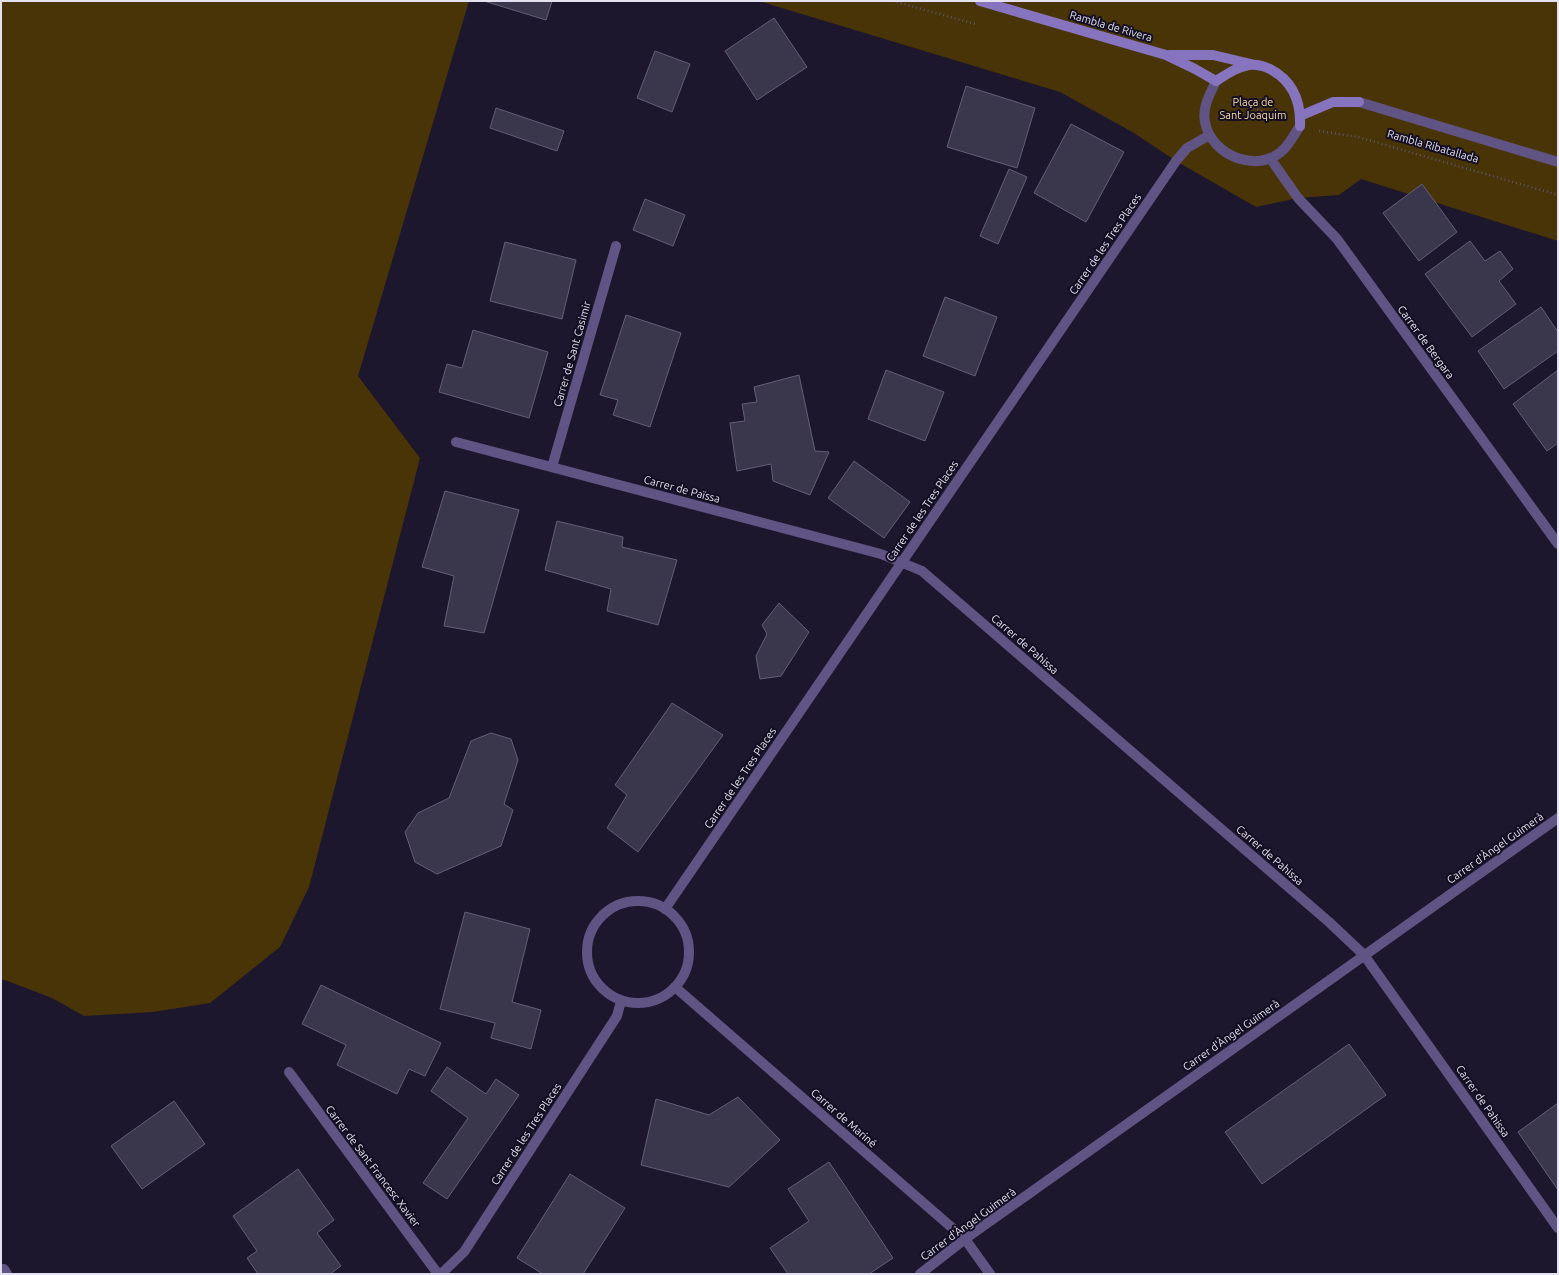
<svg xmlns="http://www.w3.org/2000/svg" width="1559" height="1275" viewBox="0 0 1559 1275" font-family="Ubuntu,sans-serif">
	<rect width="100%" height="100%" fill="#1c172c"/>
	<g fill="#493407">
		<polygon points="1,1 469,1 358,376 420,458 309,887 280,947 210,1003 153,1012 84,1016 52,998 5,980 1,980"/>
		<polygon points="759,1 1558,1 1558,241 1361,179 1339,195 1298,198 1256,207 1176,161 1134,133 1060,92"/>
	</g>
	<g fill="#3a364c" stroke="#645f78">
		<polygon points="484,1 552,1 546,20"/>
		<polygon points="774,18 807,67 757,100 725,51"/>
		<polygon points="655,51 690,64 672,112 637,98"/>
		<polygon points="966,86 1035,108 1017,168 947,147"/>
		<polygon points="496,108 564,131 557,151 490,128"/>
		<polygon points="1071,124 1124,152 1086,222 1034,193"/>
		<polygon points="1009,169 1027,177 998,244 980,236"/>
		<polygon points="1422,184 1457,232 1419,261 1383,213"/>
		<polygon points="645,199 685,215 673,246 633,230"/>
		<polygon points="1470,241 1485,261 1500,251 1513,269 1499,281 1516,304 1472,337 1425,274"/>
		<polygon points="505,242 576,260 562,319 490,301"/>
		<polygon points="945,297 997,317 975,376 923,356"/>
		<polygon points="1541,307 1558,332 1558,351 1504,389 1478,351"/>
		<polygon points="626,315 681,333 650,427 613,415 618,400 600,395"/>
		<polygon points="473,330 548,352 529,418 439,392 447,364 462,368"/>
		<polygon points="886,370 944,392 925,441 868,419"/>
		<polygon points="1558,370 1558,443 1547,451 1513,404"/>
		<polygon points="799,375 815,451 829,452 810,495 773,481 771,464 737,471 730,423 745,421 742,404 757,402 754,387"/>
		<polygon points="854,461 910,502 884,538 828,498"/>
		<polygon points="445,491 519,510 484,633 444,626 454,576 422,567"/>
		<polygon points="557,521 623,537 622,547 677,560 658,625 607,611 611,589 545,570"/>
		<polygon points="779,603 809,632 781,676 760,679 756,656 767,634 762,625"/>
		<polygon points="672,703 723,735 638,852 607,828 627,795 615,785"/>
		<polygon points="491,733 511,739 518,760 504,804 513,810 501,846 437,874 415,862 405,832 418,813 449,798 471,741"/>
		<polygon points="465,912 530,929 512,1002 541,1010 531,1049 491,1038 495,1023 440,1009"/>
		<polygon points="321,985 441,1043 425,1076 409,1069 397,1094 337,1065 346,1045 302,1024"/>
		<polygon points="1349,1044 1386,1095 1262,1184 1225,1132"/>
		<polygon points="447,1067 486,1094 496,1079 519,1095 447,1199 423,1183 468,1118 431,1091"/>
		<polygon points="738,1097 780,1140 729,1187 641,1165 656,1099 709,1115"/>
		<polygon points="174,1101 205,1144 142,1189 111,1146"/>
		<polygon points="1558,1103 1558,1190 1518,1132"/>
		<polygon points="829,1162 893,1258 869,1274 788,1274 770,1248 809,1221 788,1189"/>
		<polygon points="298,1169 334,1220 317,1233 341,1266 330,1274 258,1274 247,1258 257,1251 233,1216"/>
		<polygon points="570,1174 625,1208 583,1274 543,1274 517,1258"/>
	</g>
	<g fill="none" stroke-linecap="round" stroke-linejoin="round">
		<g stroke="#595568" stroke-width="2.5" stroke-dasharray="1 3" stroke-linecap="butt">
			<polyline points="893,1 975,24"/>
			<polyline points="1231,100 1279,117"/>
			<polyline points="1319,131 1358,137 1558,195"/>
		</g>
		<g stroke="#5f5483" stroke-width="10">
			<path d="M1216,81C1210,94 1202,107 1205,122C1211,156 1259,175 1284,149C1290,143 1295,133 1300,126"/>
			<polyline points="1359,102 1558,162"/>
			<polyline points="1270,158 1298,198 1337,239 1558,544"/>
			<polyline points="456,442 881,554 922,571 1329,922 1364,955 1558,1228"/>
			<polyline points="552,467 616,246"/>
			<circle cx="638" cy="952" r="51"/>
			<polyline points="665,909 1176,161 1187,148 1208,136"/>
			<polyline points="675,987 965,1239 990,1274"/>
			<polyline points="289,1072 438,1274"/>
			<polyline points="1,1270 4,1269 7,1274"/>
			<polyline points="441,1274 464,1252 617,1016 621,1001"/>
			<polyline points="920,1274 965,1239 1558,818"/>
		</g>
		<g stroke="#8674bf" stroke-width="10">
			<path d="M980,1L1166,55L1195,69L1216,81C1227,74 1237,67 1249,65C1256,64 1264,66 1270,69C1293,81 1301,101 1300,126"/>
			<polyline points="1170,55 1213,55 1251,64"/>
			<polyline points="1300,116 1333,102 1359,102"/>
		</g>
	</g>
	<g text-anchor="middle" dominant-baseline="central" stroke-width="4" stroke-linejoin="round" paint-order="stroke">
		<g font-size="11" fill="#e4e2f0" stroke="#130e22">
			<text transform="translate(1111 26) rotate(16)">Rambla de Rivera</text>
			<text transform="translate(1433 146) rotate(16)">Rambla Ribatallada</text>
			<text transform="translate(1105 244) rotate(-56)">Carrer de les Tres Places</text>
			<text transform="translate(1426 342) rotate(54)">Carrer de Bergara</text>
			<text transform="translate(572 354) rotate(-74)">Carrer de Sant Casimir</text>
			<text transform="translate(682 489) rotate(15)">Carrer de Païssa</text>
			<text transform="translate(922 511) rotate(-56)">Carrer de les Tres Places</text>
			<text transform="translate(1025 644) rotate(41)">Carrer de Pahissa</text>
			<text transform="translate(740 778) rotate(-56)">Carrer de les Tres Places</text>
			<text transform="translate(1495 848) rotate(-35)">Carrer d'Àngel Guimerà</text>
			<text transform="translate(1270 855) rotate(41)">Carrer de Pahissa</text>
			<text transform="translate(1231 1035) rotate(-35)">Carrer d'Àngel Guimerà</text>
			<text transform="translate(1483 1101) rotate(55)">Carrer de Pahissa</text>
			<text transform="translate(844 1118) rotate(41)">Carrer de Mariné</text>
			<text transform="translate(526 1134) rotate(-57)">Carrer de les Tres Places</text>
			<text transform="translate(373 1166) rotate(53)">Carrer de Sant Francesc Xavier</text>
			<text transform="translate(968 1224) rotate(-36)">Carrer d'Àngel Guimerà</text>
		</g>
		<g font-size="11" fill="#fedda4" stroke="#130e22">
			<text x="1253" y="102">Plaça de<tspan x="1253" dy="13">Sant Joaquim</tspan></text>
		</g>
	</g>
	<rect width="1559" height="1275" fill="none" stroke="#e4e2f0" stroke-width="4"/>
</svg>
